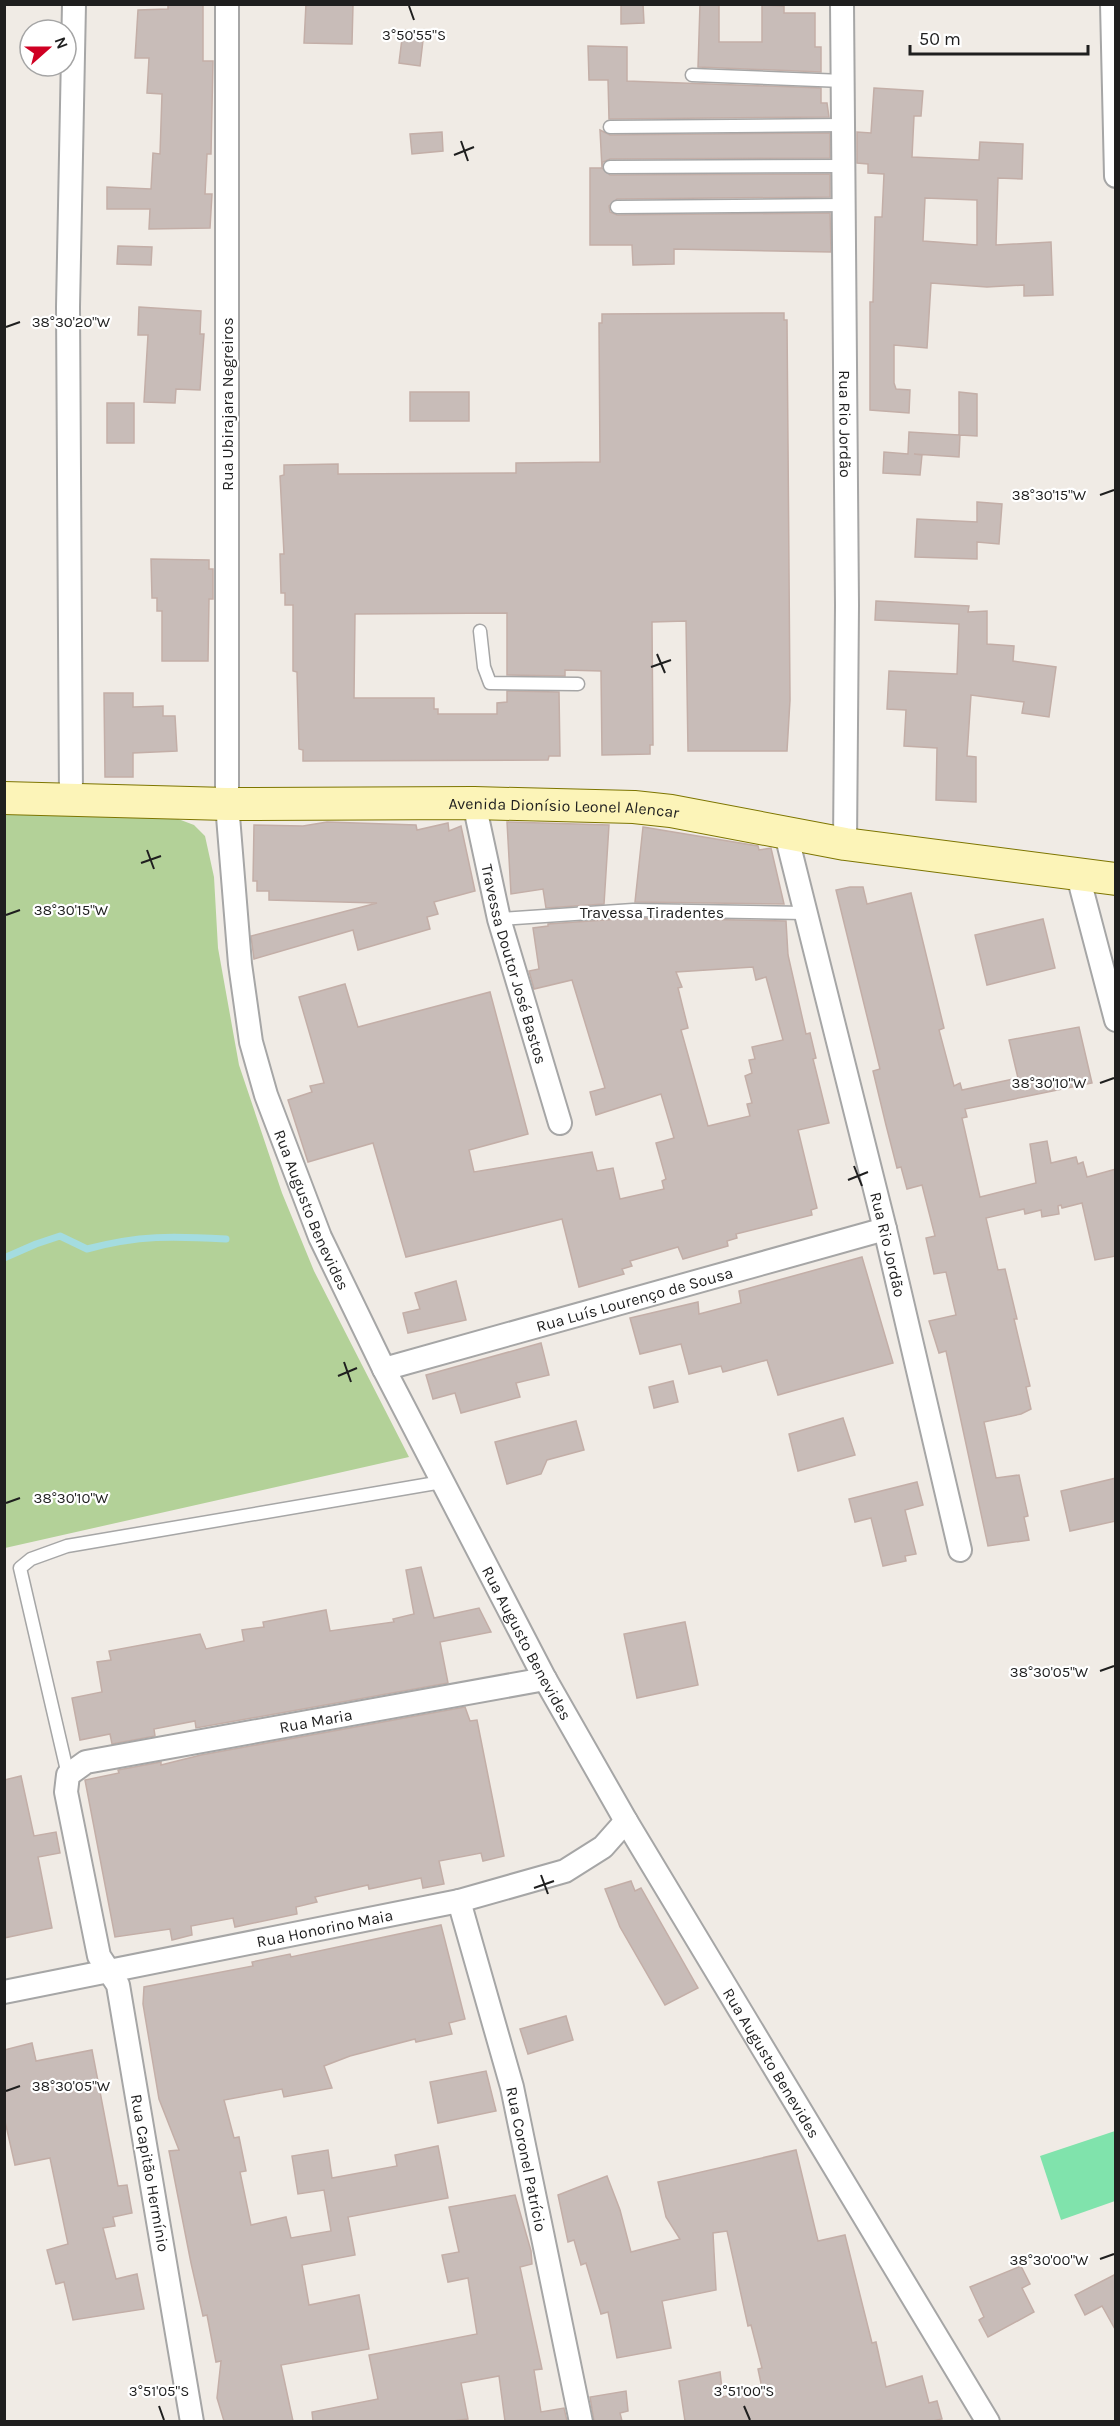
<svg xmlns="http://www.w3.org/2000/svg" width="1120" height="2426" viewBox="0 0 1120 2426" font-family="Karla,sans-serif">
	<rect width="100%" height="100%" fill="#f0ebe5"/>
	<polygon fill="#b3d198" points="5,808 157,811 194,825 205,836 214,877 218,948 239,1065 282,1193 314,1271 409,1457 5,1548"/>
	<polygon fill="#80e3ac" points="1115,2131 1115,2201 1061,2220 1040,2156"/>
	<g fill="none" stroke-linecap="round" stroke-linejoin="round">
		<path stroke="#a4dce0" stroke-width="7" d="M4,1258L36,1244L60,1236L87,1249C139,1235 173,1236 226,1239"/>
	</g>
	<g fill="#c8bcb8" stroke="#c3aea7" stroke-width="1.5" fill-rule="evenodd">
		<polygon points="168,4 203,4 203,61 213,61 211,154 207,154 205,194 212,194 210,228 149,229 150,209 107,209 107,187 151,189 153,153 160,154 162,94 147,93 149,58 135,58 138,10 168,9"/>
		<polygon points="306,4 353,5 352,44 304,43"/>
		<polygon points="621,4 643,4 644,23 621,24"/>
		<polygon points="700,4 719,4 719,42 762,42 762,5 784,6 784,13 815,13 815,47 821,47 821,72 698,67"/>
		<polygon points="403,30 424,32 420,66 399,63"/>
		<polygon points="588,46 627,47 627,81 821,88 821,103 827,103 829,117 609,119 608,80 589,80"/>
		<path d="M874,88L923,91L921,116H914L912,157L979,160L980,142L1023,144L1022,179L998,178L996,245L1051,242L1053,295L1024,296V285L987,287L931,283L927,348L894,345V383L896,389L910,390L909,413L870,410V302H873L875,217H882L884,174L868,173V164L857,163V132L871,133ZM925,198L977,200V245L923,241Z"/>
		<polygon points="600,130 610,135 830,133 830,158 610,159 603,162 602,168 610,175 830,174 830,197 617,199 609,206 610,212 617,215 830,213 831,252 674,249 674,264 633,265 632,245 590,245 590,168 602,168"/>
		<polygon points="442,132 443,151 412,154 410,134"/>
		<polygon points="118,246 152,247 151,265 117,264"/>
		<polygon points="139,307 201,311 200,334 204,334 200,390 176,389 175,403 144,402 148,335 138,335"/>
		<polygon points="784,313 784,320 787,320 788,444 790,700 787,751 688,751 686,621 652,622 653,745 650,745 650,754 602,755 601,671 565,670 565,676 507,675 507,613 355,614 354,698 434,698 434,709 438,709 438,714 497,714 497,703 507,702 507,691 559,692 560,756 549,756 548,760 303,761 303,750 299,749 297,672 293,671 293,605 285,605 285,593 281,593 280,554 284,554 280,476 284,475 284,465 338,464 338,474 516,473 516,463 600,462 599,323 602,323 602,314"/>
		<rect x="410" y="392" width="59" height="29"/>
		<polygon points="959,392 977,394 977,436 960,435 959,457 914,454 922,455 920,475 883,473 884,452 908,454 909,432 959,435"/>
		<rect x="107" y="403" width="27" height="40"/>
		<polygon points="977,502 1002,504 999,544 977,542 977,559 915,557 917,519 977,522"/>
		<polygon points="151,559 209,560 209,569 213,569 213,599 209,599 208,661 162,661 162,611 157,611 157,598 152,598"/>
		<polygon points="876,601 969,606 968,612 987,611 987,644 1014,646 1013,661 1056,667 1049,717 1022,713 1024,702 971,695 967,756 976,757 976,802 936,800 937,748 904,746 906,710 887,709 889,671 957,674 959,624 875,620"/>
		<polygon points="104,693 133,693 133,707 163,706 163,716 175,716 177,751 133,753 133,777 105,777"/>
		<polygon points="327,822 416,825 417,830 448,823 449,831 461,826 475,891 434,902 438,914 427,917 430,929 358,950 353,930 254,959 251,936 377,903 269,900 269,891 257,891 257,881 253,881 254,825 303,826"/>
		<polygon points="507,822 609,825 604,904 546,908 543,889 511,894"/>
		<polygon points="643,827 758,846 759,850 771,848 784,904 635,902"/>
		<polygon points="850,887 863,887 867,904 911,893 944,1028 939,1030 954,1086 960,1083 962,1090 1018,1078 1009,1040 1079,1027 1092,1083 965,1109 967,1117 962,1118 980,1197 1036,1183 1030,1144 1047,1141 1051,1163 1076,1157 1078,1164 1083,1162 1087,1177 1116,1169 1116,1256 1095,1260 1082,1203 1062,1208 1061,1205 1058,1206 1059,1214 1042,1217 1041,1210 1025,1214 1024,1209 986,1218 998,1270 1005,1269 1017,1319 1014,1319 1030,1386 1026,1387 1031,1409 1021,1414 984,1422 996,1478 1019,1475 1028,1516 1024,1517 1029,1540 988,1546 946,1351 939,1353 929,1321 956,1315 946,1272 934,1274 926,1238 935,1236 922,1185 907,1189 901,1167 897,1168 886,1125 873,1071 880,1069 836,890"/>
		<path d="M633,918L786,921L788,955L806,1034L810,1033L816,1058L813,1059L829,1123L798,1130L817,1208L811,1210L812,1215L736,1234L737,1238L727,1241L728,1246L683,1259L678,1247L630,1261L632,1266L622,1269L624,1274L579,1287L562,1219L406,1257L373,1143L308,1162L288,1100L312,1092L310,1086L324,1083L299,997L345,984L358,1027L490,992L528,1134L469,1150L474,1172L592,1152L597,1171L613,1168L620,1199L664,1189L662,1181L666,1179L656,1143L674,1138L661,1094L596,1115L590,1092L605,1088L572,980L534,989L529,971L539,969L533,928L548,926V924ZM753,967L756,980L766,977L783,1040L752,1047L755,1059L749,1060L752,1073L745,1076L752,1103L747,1104L750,1116L708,1126L681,1030L688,1028L678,988L682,987L676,972Z"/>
		<polygon points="1043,919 1055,968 987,985 975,935"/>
		<polygon points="862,1257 893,1363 778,1395 767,1360 723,1372 721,1366 689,1374 681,1344 640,1354 630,1318 698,1302 699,1314 741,1303 739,1291"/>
		<polygon points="456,1281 466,1320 408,1333 403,1313 420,1309 415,1293"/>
		<polygon points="541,1343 549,1375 516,1383 520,1397 461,1413 455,1393 433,1399 426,1375"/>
		<polygon points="673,1381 678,1402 654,1408 649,1387"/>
		<polygon points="843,1418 855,1455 798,1471 789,1434"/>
		<polygon points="576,1421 584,1450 547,1460 541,1474 507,1484 495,1442"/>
		<polygon points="1116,1478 1116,1521 1070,1531 1061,1491"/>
		<polygon points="917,1482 923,1505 905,1510 916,1554 905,1556 906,1561 883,1566 871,1518 855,1522 849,1499"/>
		<polygon points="421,1567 434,1618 479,1608 491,1632 440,1642 448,1683 196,1728 195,1721 154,1729 155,1736 112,1744 110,1734 80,1740 72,1698 102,1692 97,1662 111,1660 109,1651 200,1634 206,1649 244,1641 242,1630 264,1627 263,1622 326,1610 330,1631 394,1622 393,1619 414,1614 406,1570"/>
		<polygon points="685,1622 698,1685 637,1698 624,1634"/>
		<polygon points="465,1707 470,1721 477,1720 504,1856 483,1861 481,1853 439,1861 444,1884 423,1888 421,1878 369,1889 368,1885 315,1897 317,1902 296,1907 297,1914 235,1927 233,1918 191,1926 192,1935 172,1940 170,1929 115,1937 85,1780 119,1773 118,1770 161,1762 161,1765 201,1755"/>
		<polygon points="21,1776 34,1836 56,1832 60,1853 38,1857 52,1928 4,1938 4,1780"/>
		<polygon points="631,1881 635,1891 641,1888 698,1988 665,2005 620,1927 605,1889"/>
		<polygon points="441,1925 465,2019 449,2023 452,2034 416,2042 415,2039 350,2056 324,2066 332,2088 284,2097 282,2089 224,2100 234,2138 239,2137 246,2171 240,2172 251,2225 286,2217 291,2238 331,2231 324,2190 298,2194 292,2156 328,2150 332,2178 397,2166 395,2155 438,2146 448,2198 348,2217 355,2255 302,2265 309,2305 359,2295 369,2349 281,2365 293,2421 224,2421 217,2398 221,2361 216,2362 207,2315 203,2316 191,2263 169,2151 179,2150 159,2099 143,2004 144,1987 253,1966 252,1962 290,1954 291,1957"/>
		<polygon points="566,2016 573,2040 528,2054 520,2029"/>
		<polygon points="32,2043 36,2061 92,2050 118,2186 127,2185 132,2213 113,2217 115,2226 103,2228 116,2279 137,2274 144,2309 73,2320 64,2282 56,2284 47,2250 68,2244 50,2158 15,2165 4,2117 4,2050"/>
		<polygon points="486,2071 496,2111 438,2123 430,2082"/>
		<polygon points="796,2150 818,2241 845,2235 872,2343 876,2342 886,2387 922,2376 929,2403 937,2401 942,2419 933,2421 685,2421 679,2381 720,2372 723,2397 762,2388 758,2369 762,2368 751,2325 748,2326 727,2231 713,2233 716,2290 662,2301 671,2348 617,2358 608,2312 601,2314 586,2263 581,2265 574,2240 568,2242 558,2195 607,2176 620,2210 631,2252 680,2239 666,2217 658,2182"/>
		<polygon points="515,2195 531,2251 532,2264 520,2267 542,2369 534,2370 541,2412 564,2408 567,2421 505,2421 499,2376 461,2383 468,2419 453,2421 313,2421 312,2412 378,2399 369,2355 477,2334 468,2278 448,2282 442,2255 459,2252 449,2207"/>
		<polygon points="1021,2266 1030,2284 1022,2288 1034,2312 988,2337 979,2320 984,2317 970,2287"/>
		<polygon points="1116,2274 1116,2331 1102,2306 1085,2315 1075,2295"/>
		<polygon points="626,2391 628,2411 620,2413 622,2421 594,2421 590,2397"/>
	</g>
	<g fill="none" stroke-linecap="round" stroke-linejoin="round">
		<g stroke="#a6a6a6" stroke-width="15">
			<g id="lane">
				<polyline points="692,75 843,81"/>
				<polyline points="610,127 843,125"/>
				<polyline points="610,167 844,166"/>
				<polyline points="617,207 844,205"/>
				<polyline points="480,631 484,667 490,683 578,684"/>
				<polyline points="499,919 633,910 805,913"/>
				<polyline points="68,1775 20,1568 31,1559 67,1546 442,1482"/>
			</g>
		</g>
		<g stroke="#a6a6a6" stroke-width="26">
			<g id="street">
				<path id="s1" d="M227,4V804L240,964L251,1042L266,1095L320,1237L384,1369L545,1679L626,1821L988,2422"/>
				<path id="s2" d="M842,4L847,605L845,844"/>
				<polyline points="1112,4 1116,176"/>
				<polyline points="71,799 68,307 74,4"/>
				<path id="s3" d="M474,803L499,919L560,1123"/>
				<path id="s4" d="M786,834L885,1229L960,1550"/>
				<polyline points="1077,872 1116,1020"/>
				<path id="s5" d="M384,1369L885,1229"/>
				<path id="s6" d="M459,1901L512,2087L581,2422"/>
				<path id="s7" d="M4,1992L459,1901L565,1871L603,1847L626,1821"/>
				<path id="s8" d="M192,2422L118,1985L99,1956L66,1792L68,1775L86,1762L545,1679"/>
			</g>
		</g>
		<g stroke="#7d7500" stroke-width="34">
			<g id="secondary">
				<path id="s9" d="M4,798L227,804L474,803L634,807L671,811L845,844L1116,879"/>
			</g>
		</g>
		<use href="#lane" stroke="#fff" stroke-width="12"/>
		<use href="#street" stroke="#fff" stroke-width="22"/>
		<use href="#secondary" stroke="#fcf4b8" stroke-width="32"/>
	</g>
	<path fill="none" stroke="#1f1f1f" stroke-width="2" d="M409,6L414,20M461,141L468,161M454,155L474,147M6,327L20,322M1100,495L1114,490M657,654L665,673M651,667L671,660M147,850L154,869M141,863L161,856M6,915L20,910M1100,1083L1114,1078M854,1166L862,1186M848,1180L868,1172M344,1362L351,1382M338,1376L357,1368M6,1503L20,1498M1100,1671L1114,1666M541,1875L548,1894M534,1888L554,1881M6,2091L20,2086M1100,2259L1114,2254M159,2406L164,2420M744,2406L750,2420"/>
	<g text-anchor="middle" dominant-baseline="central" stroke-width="4.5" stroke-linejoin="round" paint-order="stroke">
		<g font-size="16" fill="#1f1f1f" stroke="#fff">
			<text transform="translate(227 404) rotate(-90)">Rua Ubirajara Negreiros</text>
			<text stroke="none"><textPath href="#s2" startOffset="420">Rua Rio Jordão</textPath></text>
			<text stroke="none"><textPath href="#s9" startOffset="560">Avenida Dionísio Leonel Alencar</textPath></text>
			<text x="652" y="912">Travessa Tiradentes</text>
			<text stroke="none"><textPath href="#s3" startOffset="166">Travessa Doutor José Bastos</textPath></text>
			<text stroke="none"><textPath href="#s1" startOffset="1218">Rua Augusto Benevides</textPath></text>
			<text stroke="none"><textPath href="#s4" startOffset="423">Rua Rio Jordão</textPath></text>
			<text stroke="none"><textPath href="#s5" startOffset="260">Rua Luís Lourenço de Sousa</textPath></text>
			<text stroke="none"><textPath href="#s1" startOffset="1702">Rua Augusto Benevides</textPath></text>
			<text stroke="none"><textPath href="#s8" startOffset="918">Rua Maria</textPath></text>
			<text stroke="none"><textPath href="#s7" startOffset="327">Rua Honorino Maia</textPath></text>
			<text stroke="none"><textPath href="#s1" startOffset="2188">Rua Augusto Benevides</textPath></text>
			<text stroke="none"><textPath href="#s6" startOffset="267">Rua Coronel Patrício</textPath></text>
			<text transform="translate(150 2173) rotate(80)">Rua Capitão Hermínio</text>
		</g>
	</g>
	<g font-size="15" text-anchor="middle" fill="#1f1f1f" stroke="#fff" stroke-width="4.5" stroke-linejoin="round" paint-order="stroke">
		<text x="414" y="40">3°50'55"S</text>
		<text x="71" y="327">38°30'20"W</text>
		<text x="1049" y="500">38°30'15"W</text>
		<text x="71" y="915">38°30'15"W</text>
		<text x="1049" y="1088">38°30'10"W</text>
		<text x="71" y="1503">38°30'10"W</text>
		<text x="1049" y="1677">38°30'05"W</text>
		<text x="71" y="2091">38°30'05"W</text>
		<text x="1049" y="2265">38°30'00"W</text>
		<text x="159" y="2396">3°51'05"S</text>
		<text x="744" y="2396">3°51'00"S</text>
	</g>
	<rect width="1120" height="2426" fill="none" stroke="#1f1f1f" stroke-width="12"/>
	<g transform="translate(48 48) rotate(69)"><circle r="28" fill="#ffffff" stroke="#a5a5a5" stroke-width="1.5"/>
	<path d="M0-4.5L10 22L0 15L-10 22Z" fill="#cf0023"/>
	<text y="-9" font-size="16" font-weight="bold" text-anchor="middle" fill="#1f1f1f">N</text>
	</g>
	<path d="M910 45v9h178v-9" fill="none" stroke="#1f1f1f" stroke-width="3"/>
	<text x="919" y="45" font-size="18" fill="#1f1f1f" stroke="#ffffff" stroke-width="4.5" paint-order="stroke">50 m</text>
</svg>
